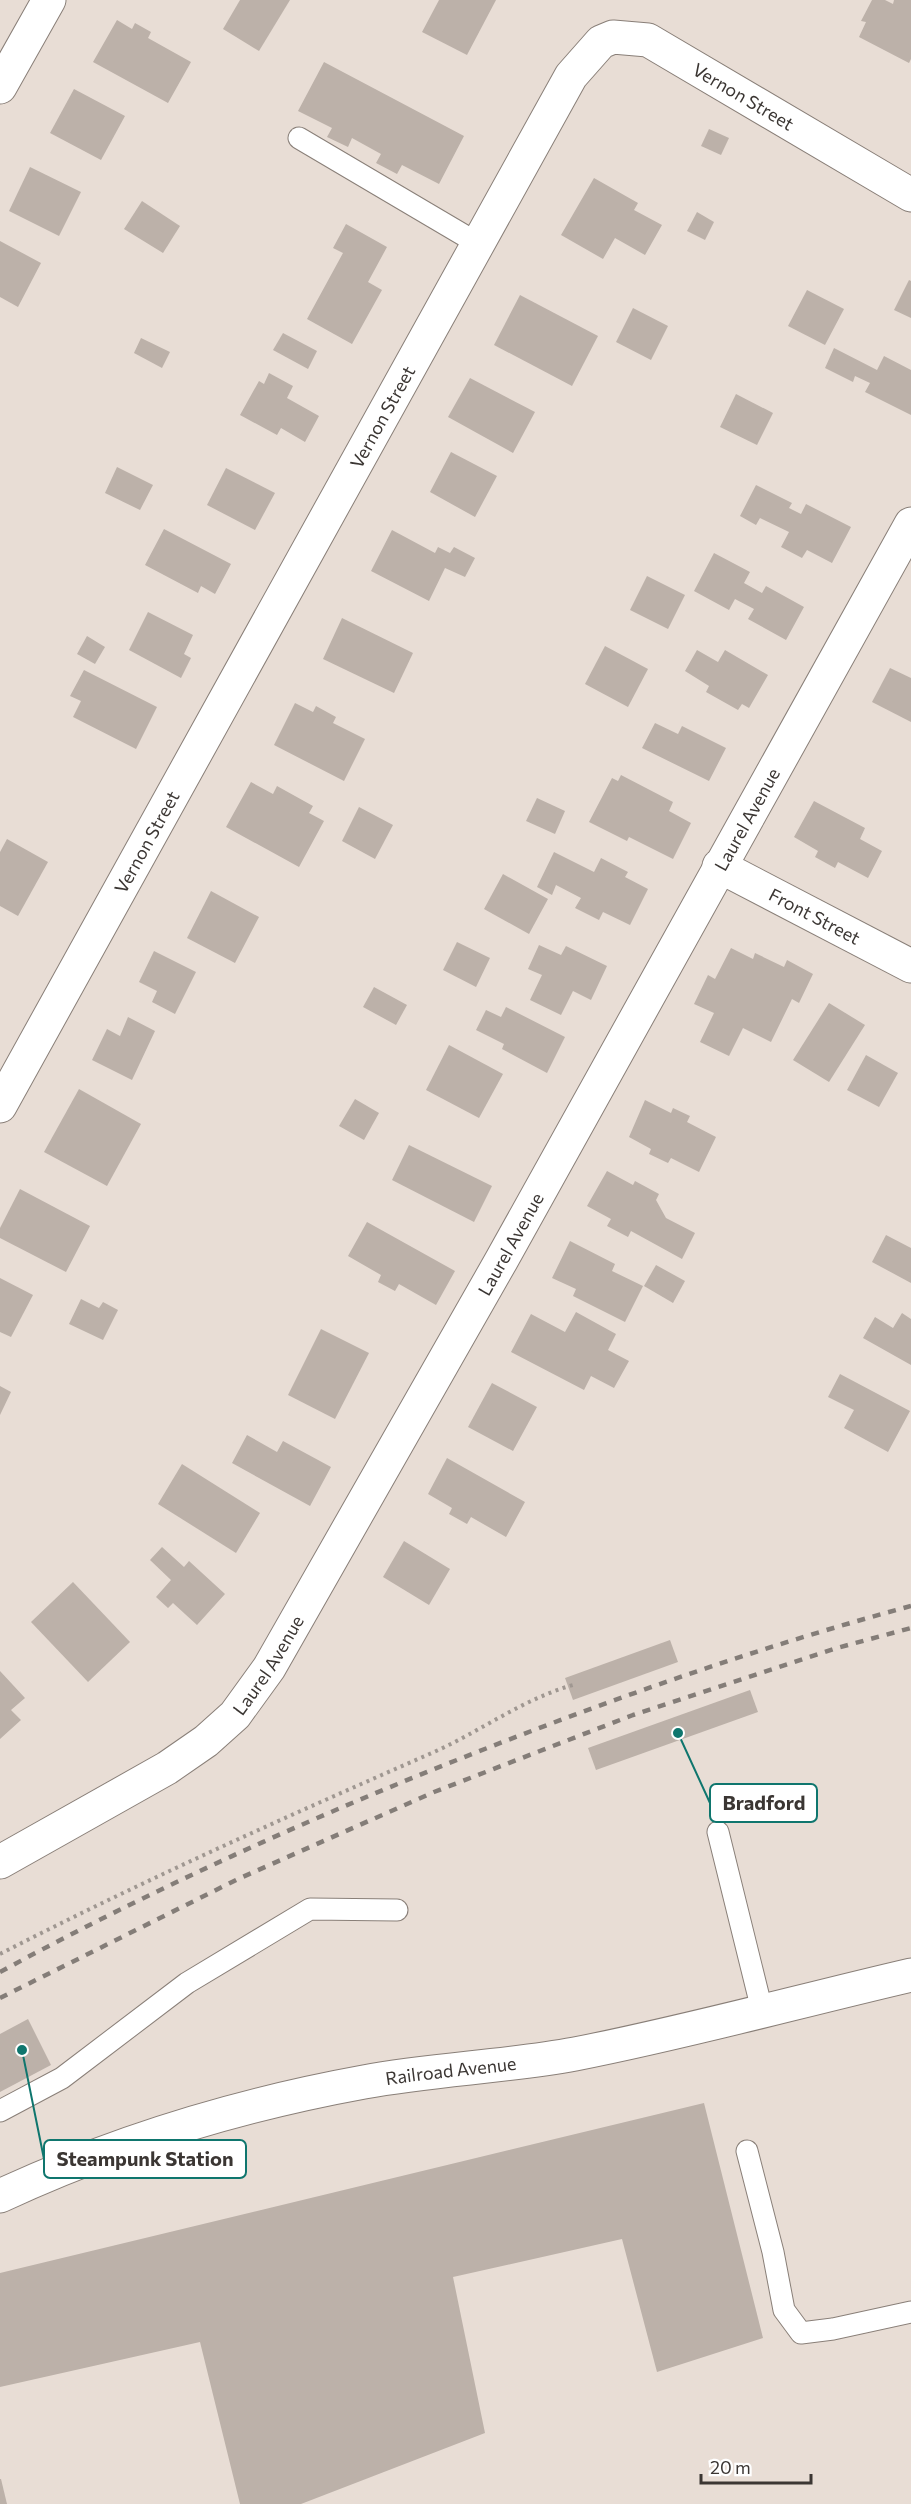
<svg xmlns="http://www.w3.org/2000/svg" width="911" height="2504" viewBox="0 0 911 2504" font-family="Commissioner,sans-serif">
	<rect width="100%" height="100%" fill="#e8ddd5"/>
	<g fill="#bcb1a9">
		<polygon points="240,0 290,0 259,51 223,29"/>
		<polygon points="439,0 496,0 467,55 422,32"/>
		<polygon points="872,0 885,0 893,4 894,0 911,0 911,59 909,63 859,37 866,22 861,21"/>
		<polygon points="117,20 132,29 135,23 151,32 148,38 191,62 168,103 93,62"/>
		<polygon points="324,62 464,136 439,184 402,165 397,174 376,163 381,154 352,138 348,147 327,137 332,128 298,111"/>
		<polygon points="74,89 125,116 101,160 50,133"/>
		<polygon points="709,129 729,138 721,155 701,146"/>
		<polygon points="30,167 81,192 59,236 9,211"/>
		<polygon points="594,178 638,203 634,210 662,225 645,255 615,238 603,259 561,235"/>
		<polygon points="142,201 180,226 163,253 124,229"/>
		<polygon points="697,212 714,222 705,240 687,231"/>
		<polygon points="346,224 387,247 368,282 382,290 352,344 307,319 343,253 333,248"/>
		<polygon points="0,241 41,263 18,307 0,297"/>
		<polygon points="909,280 911,281 911,318 894,310"/>
		<polygon points="807,290 844,309 825,345 788,326"/>
		<polygon points="520,295 598,336 572,386 494,345"/>
		<polygon points="633,308 668,326 651,360 616,342"/>
		<polygon points="283,333 317,351 308,369 273,350"/>
		<polygon points="141,338 170,352 162,368 134,353"/>
		<polygon points="834,348 877,370 884,356 911,370 911,415 865,392 870,383 855,376 853,382 825,368"/>
		<polygon points="269,373 293,386 287,398 319,416 305,442 281,428 277,435 240,415 259,381 264,384"/>
		<polygon points="470,378 535,412 513,453 448,417"/>
		<polygon points="736,394 773,413 757,445 720,427"/>
		<polygon points="451,452 497,476 475,517 430,492"/>
		<polygon points="117,467 153,485 140,510 105,493"/>
		<polygon points="226,468 275,493 255,530 207,505"/>
		<polygon points="756,485 792,503 789,508 801,514 806,504 851,527 832,563 807,550 802,558 781,547 789,532 760,518 756,525 740,516"/>
		<polygon points="164,529 231,564 215,594 201,586 198,593 145,565"/>
		<polygon points="392,530 435,553 438,547 450,553 454,547 475,558 465,577 445,568 429,601 371,571"/>
		<polygon points="714,553 750,572 744,583 762,593 766,586 804,607 786,640 748,619 754,609 735,599 729,610 694,591"/>
		<polygon points="647,576 685,595 668,629 630,610"/>
		<polygon points="148,612 193,635 184,654 191,658 181,678 129,650"/>
		<polygon points="342,618 413,653 394,693 323,659"/>
		<polygon points="87,636 105,647 95,664 77,654"/>
		<polygon points="605,646 648,669 628,707 585,684"/>
		<polygon points="697,650 718,662 725,650 768,675 749,708 742,704 738,710 706,692 709,686 685,671"/>
		<polygon points="890,668 911,678 911,722 872,702"/>
		<polygon points="84,670 157,707 136,749 73,717 81,701 70,696"/>
		<polygon points="295,703 313,712 316,706 336,717 333,723 365,739 344,781 274,745"/>
		<polygon points="655,723 678,734 682,726 726,748 709,781 642,748"/>
		<polygon points="621,775 673,802 669,811 691,823 673,859 629,837 627,841 589,822 612,778 618,781"/>
		<polygon points="251,782 273,794 277,786 313,806 309,813 324,821 299,867 226,827"/>
		<polygon points="537,798 565,811 555,834 526,821"/>
		<polygon points="814,801 865,828 860,839 882,851 868,878 838,862 835,868 815,857 818,851 794,837"/>
		<polygon points="359,807 393,825 375,859 342,841"/>
		<polygon points="7,839 48,862 18,916 0,906 0,852"/>
		<polygon points="554,852 594,872 601,858 628,872 625,877 648,889 630,925 603,912 599,920 575,908 581,898 556,885 552,895 537,887"/>
		<polygon points="503,874 548,899 529,934 484,909"/>
		<polygon points="211,891 259,917 235,963 187,938"/>
		<polygon points="457,942 490,958 476,987 443,970"/>
		<polygon points="539,945 561,955 566,946 607,966 591,1000 573,991 561,1015 530,1000 542,975 528,969"/>
		<polygon points="731,948 753,959 755,953 784,967 787,960 813,974 799,1003 792,999 771,1042 743,1028 729,1056 700,1042 714,1013 694,1004 708,975 715,979"/>
		<polygon points="154,951 196,972 175,1014 152,1002 157,991 139,982"/>
		<polygon points="374,987 407,1005 396,1025 363,1007"/>
		<polygon points="829,1003 865,1025 829,1082 793,1060"/>
		<polygon points="506,1007 565,1037 547,1073 502,1049 504,1044 476,1030 486,1010 501,1017"/>
		<polygon points="128,1017 155,1031 132,1080 92,1060 107,1029 120,1036"/>
		<polygon points="449,1045 503,1074 479,1118 426,1090"/>
		<polygon points="866,1055 898,1073 879,1107 847,1090"/>
		<polygon points="79,1089 141,1124 107,1186 44,1152"/>
		<polygon points="355,1099 379,1113 364,1140 339,1126"/>
		<polygon points="645,1100 671,1113 673,1108 690,1116 687,1122 716,1137 699,1172 671,1158 668,1163 649,1154 651,1149 629,1137"/>
		<polygon points="409,1145 492,1186 474,1222 392,1180"/>
		<polygon points="607,1171 633,1185 635,1181 659,1194 656,1200 666,1218 695,1233 682,1259 631,1231 628,1237 607,1226 611,1219 587,1206"/>
		<polygon points="20,1189 90,1226 66,1272 0,1238 0,1228"/>
		<polygon points="367,1222 455,1271 436,1305 399,1284 395,1291 378,1282 381,1275 348,1256"/>
		<polygon points="886,1235 911,1248 911,1283 872,1262"/>
		<polygon points="570,1241 615,1264 612,1271 643,1286 625,1322 573,1296 576,1289 552,1278"/>
		<polygon points="656,1265 685,1281 673,1303 644,1286"/>
		<polygon points="0,1278 33,1295 11,1337 0,1332"/>
		<polygon points="81,1299 99,1308 103,1302 118,1310 103,1340 69,1324"/>
		<polygon points="576,1312 616,1334 608,1350 629,1361 614,1388 591,1376 584,1390 511,1352 531,1314 565,1332"/>
		<polygon points="902,1313 911,1319 911,1365 863,1338 875,1317 893,1328"/>
		<polygon points="321,1329 369,1353 335,1419 288,1395"/>
		<polygon points="840,1374 910,1411 888,1452 844,1428 854,1410 828,1397"/>
		<polygon points="492,1383 537,1407 513,1451 468,1427"/>
		<polygon points="0,1386 11,1392 0,1415"/>
		<polygon points="247,1435 277,1452 283,1441 331,1467 310,1506 232,1463"/>
		<polygon points="447,1458 525,1502 506,1537 471,1517 467,1524 449,1514 452,1508 428,1494"/>
		<polygon points="182,1464 260,1513 236,1553 158,1504"/>
		<polygon points="404,1541 450,1569 429,1605 383,1577"/>
		<polygon points="162,1547 184,1567 189,1561 225,1594 197,1625 173,1603 168,1608 156,1597 171,1580 150,1560"/>
		<polygon points="73,1582 130,1642 88,1682 31,1622"/>
		<polygon points="670,1640 678,1662 573,1700 565,1678"/>
		<polygon points="0,1671 25,1698 11,1710 21,1720 0,1739"/>
		<polygon points="750,1690 758,1712 596,1770 588,1748"/>
		<polygon points="28,2019 51,2065 0,2092 0,2034"/>
		<polygon points="704,2103 763,2338 657,2372 622,2239 453,2277 485,2433 301,2504 240,2504 200,2342 0,2387 0,2273"/>
		<polygon points="0,2479 1,2479 7,2504 0,2504"/>
	</g>
	<g fill="none" stroke-linecap="round" stroke-linejoin="round">
		<g stroke="#897f78" stroke-width="23">
			<g id="lane">
				<polyline points="299,138 477,243"/>
				<polyline points="718,1832 762,2010"/>
				<polyline points="0,2111 62,2078 187,1983 310,1909 397,1910"/>
				<polyline points="747,2151 773,2252 784,2310 801,2333 833,2329 911,2312"/>
			</g>
		</g>
		<g stroke="#897f78" stroke-width="35">
			<g id="street">
				<polyline points="0,87 49,0"/>
				<path id="s1" d="M719,866L911,966"/>
				<path id="s2" d="M0,1106L571,76L601,42L613,37L648,40L911,195"/>
				<path id="s3" d="M0,2196C116,2142 238,2105 364,2082C434,2069 505,2067 575,2054C688,2032 799,2001 911,1975"/>
			</g>
		</g>
		<g stroke="#897f78" stroke-width="35">
			<g id="secondary">
				<path id="s4" d="M0,1862L167,1768L206,1741L235,1715L269,1668L501,1261L911,524"/>
			</g>
		</g>
		<path stroke="#9f9791" stroke-width="4" stroke-dasharray="3 4.5" stroke-linecap="butt" d="M0,1954C142,1881 288,1816 434,1752C481,1731 523,1699 573,1685"/>
		<use href="#lane" stroke="#fff" stroke-width="21"/>
		<use href="#street" stroke="#fff" stroke-width="33"/>
		<use href="#secondary" stroke="#fff" stroke-width="33"/>
		<g stroke="#847d78" stroke-width="4.5" stroke-dasharray="8 8" stroke-linecap="butt">
			<path d="M0,1972C164,1883 334,1807 508,1740C640,1689 774,1643 911,1606"/>
			<polyline points="0,1998 238,1879 434,1792 633,1715 837,1648 911,1628"/>
		</g>
	</g>
	<g text-anchor="middle" dominant-baseline="central" stroke-width="4.5" stroke-linejoin="round" paint-order="stroke">
		<g font-size="18" fill="#3b3633" stroke="#fff">
			<text stroke="none"><textPath href="#s2" startOffset="1382">Vernon Street</textPath></text>
			<text stroke="none"><textPath href="#s2" startOffset="788">Vernon Street</textPath></text>
			<text stroke="none"><textPath href="#s4" startOffset="1310">Laurel Avenue</textPath></text>
			<text stroke="none"><textPath href="#s2" startOffset="302">Vernon Street</textPath></text>
			<text stroke="none"><textPath href="#s1" startOffset="108">Front Street</textPath></text>
			<text stroke="none"><textPath href="#s4" startOffset="824">Laurel Avenue</textPath></text>
			<text stroke="none"><textPath href="#s4" startOffset="338">Laurel Avenue</textPath></text>
			<text stroke="none"><textPath href="#s3" startOffset="470">Railroad Avenue</textPath></text>
		</g>
	</g>
	<path fill="none" stroke="#0f766e" stroke-width="2" d="M678 1733L710 1803M22 2050L44 2159"/>
	<g fill="#0f766e" stroke="#fff" stroke-width="2">
		<circle cx="678" cy="1733" r="6"/>
		<circle cx="22" cy="2050" r="6"/>
	</g>
	<g fill="#fff" stroke="#0f766e" stroke-width="2">
		<rect x="710" y="1784" width="107" height="38" rx="6"/>
		<rect x="44" y="2140" width="202" height="38" rx="6"/>
	</g>
	<g font-size="20" text-anchor="middle" font-weight="bold" fill="#3b3633">
		<text x="764" y="1810">Bradford</text>
		<text x="145" y="2166">Steampunk Station</text>
	</g>
	<path d="M701 2474v9h110v-9" fill="none" stroke="#3b3633" stroke-width="3"/>
	<text x="710" y="2474" font-size="18" fill="#3b3633" stroke="#ffffff" stroke-width="4.5" paint-order="stroke">20 m</text>
</svg>
